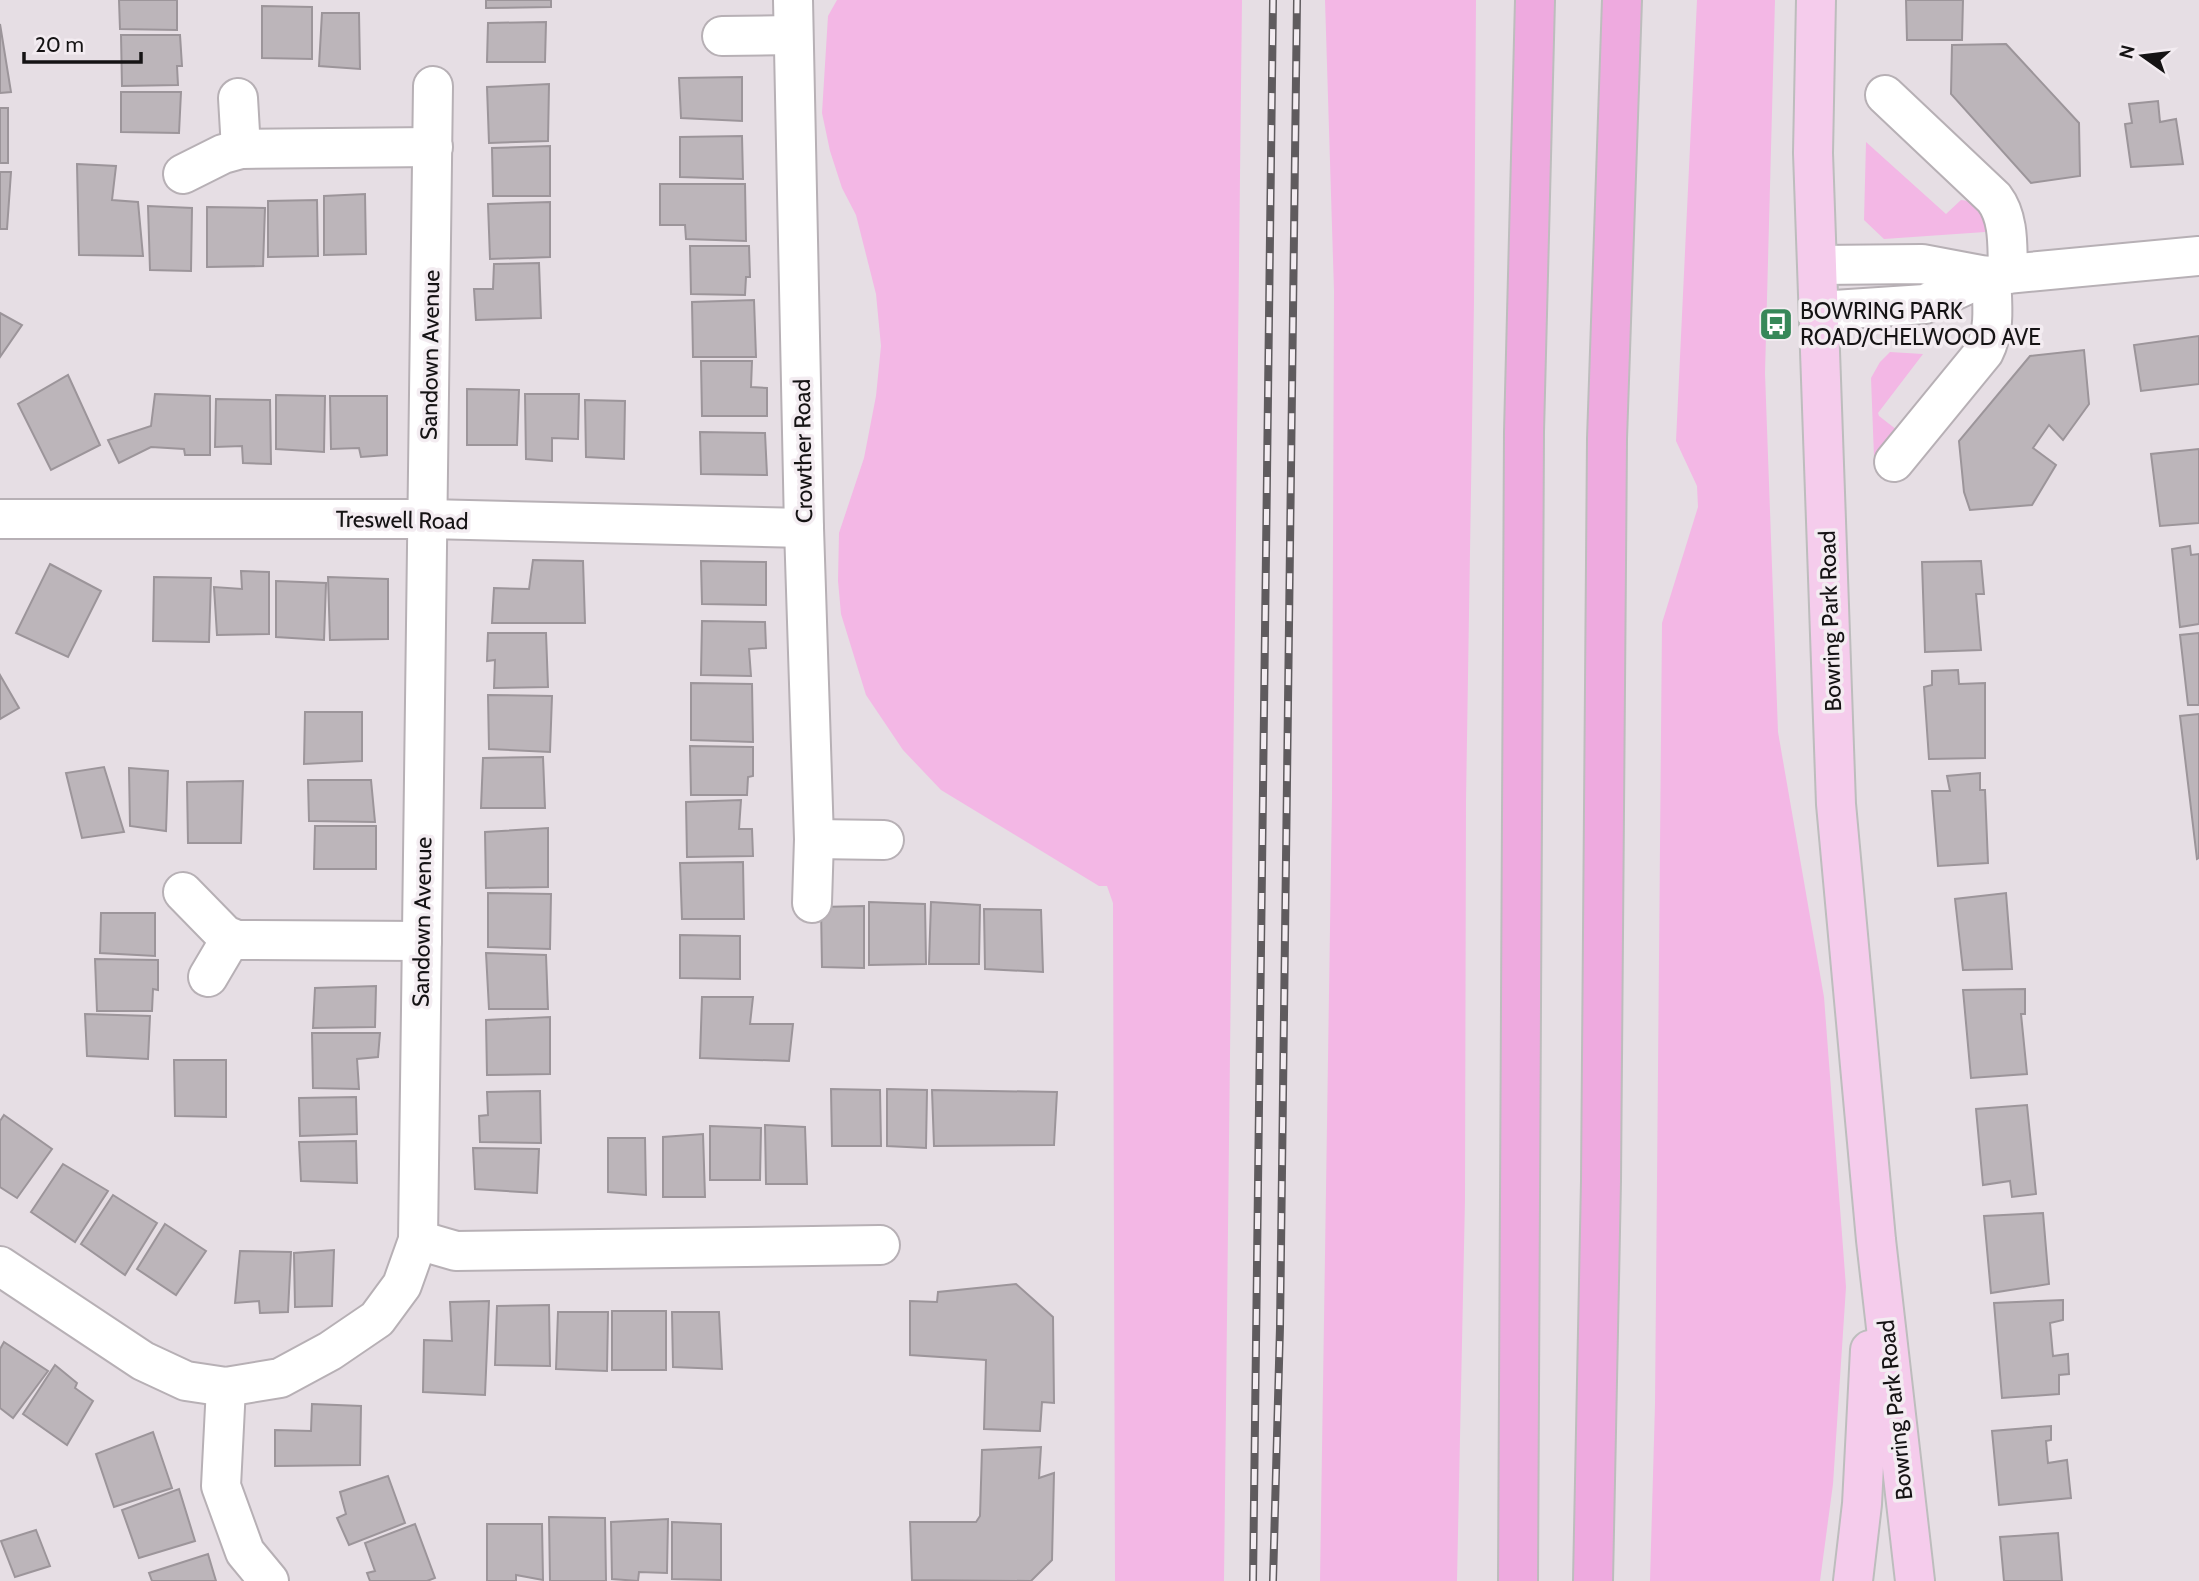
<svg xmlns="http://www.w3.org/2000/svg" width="2199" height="1581" viewBox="0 0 2199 1581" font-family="Cabin,sans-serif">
	<rect width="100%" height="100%" fill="#e6dee4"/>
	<g fill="#f3b7e5">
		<polygon points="837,0 1242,0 1224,1581 1115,1581 1113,903 1107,886 1099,886 941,790 903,750 866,695 841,614 838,581 839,533 864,458 876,396 881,346 876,294 856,215 842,188 830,151 822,113 828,16"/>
		<polygon points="1325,0 1476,0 1474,302 1466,801 1465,1199 1457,1581 1320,1581 1332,798 1334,291"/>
		<polygon points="1697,0 1775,0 1765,373 1778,732 1824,997 1846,1287 1833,1484 1820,1581 1650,1581 1655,1404 1662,623 1698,507 1697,486 1676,441"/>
		<polygon points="1866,142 1946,214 1961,200 1976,202 1987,224 1985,232 1884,239 1864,220"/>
		<polygon points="1890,352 1923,354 1878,413 1879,416 1897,430 1877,459 1874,457 1871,378 1880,362"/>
	</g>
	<g fill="#bcb5ba" stroke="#9c959a" stroke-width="2">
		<polygon points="119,0 177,0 177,30 120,29"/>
		<polygon points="486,0 551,0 551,7 486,8"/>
		<polygon points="1906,0 1963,0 1962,40 1907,40"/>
		<polygon points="262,6 312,7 312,59 262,58"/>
		<polygon points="322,13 359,13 360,69 319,66"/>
		<polygon points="546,22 545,62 487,62 488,23"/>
		<polygon points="0,24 11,92 0,93"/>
		<polygon points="121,35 180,35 182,66 177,66 178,85 122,86"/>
		<polygon points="2006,44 2079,123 2080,176 2031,183 1951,94 1952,45"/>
		<polygon points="742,77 742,121 681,118 679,78"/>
		<polygon points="549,84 548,141 489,143 487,87"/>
		<polygon points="121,92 181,92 179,133 121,132"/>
		<polygon points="2158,101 2160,122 2176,119 2183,164 2131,167 2125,124 2132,123 2129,104"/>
		<rect x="0" y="108" width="8" height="55"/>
		<polygon points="742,136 743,179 680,177 680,137"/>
		<polygon points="550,146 550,196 493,196 492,148"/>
		<polygon points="77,164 116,166 112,200 138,202 143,256 79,255"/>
		<polygon points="0,172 11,172 7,229 0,229"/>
		<polygon points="660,184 745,184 746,241 686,239 685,225 660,225"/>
		<polygon points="365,194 366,254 324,255 324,196"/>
		<polygon points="317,200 318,256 268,257 268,201"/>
		<polygon points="550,202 550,257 490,259 488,204"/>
		<polygon points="148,206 192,208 191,271 150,270"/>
		<polygon points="207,207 265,208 263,266 207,267"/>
		<polygon points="690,246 749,246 750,277 746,277 745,295 691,294"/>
		<polygon points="539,263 541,318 476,320 474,289 493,289 494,264"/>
		<polygon points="754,300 756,357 693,357 692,302"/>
		<polygon points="0,313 22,325 0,357"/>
		<polygon points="2199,336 2199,384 2141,391 2134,345"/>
		<polygon points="2084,350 2089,404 2063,440 2049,425 2033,448 2056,465 2032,505 1970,510 1964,492 1959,441 2030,356"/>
		<polygon points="701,361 752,361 751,387 767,388 767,416 702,416"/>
		<polygon points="68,375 100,445 51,470 18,404"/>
		<polygon points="467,389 519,390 517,445 467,445"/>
		<polygon points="155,394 210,396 210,455 185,455 184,449 151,447 119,463 108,440 151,426"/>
		<polygon points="525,394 579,394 578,439 552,438 552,461 526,459"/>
		<polygon points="276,395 325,396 324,452 276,449"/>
		<polygon points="330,396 387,396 387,455 361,457 359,448 331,449"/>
		<polygon points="216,399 270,400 271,464 243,463 242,446 215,447"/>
		<polygon points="585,400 625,401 624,459 586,457"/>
		<polygon points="700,432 765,433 767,475 701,474"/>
		<polygon points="2199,449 2199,523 2160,526 2151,454"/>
		<polygon points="2190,546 2191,555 2199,554 2199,624 2180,627 2172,549"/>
		<polygon points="533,560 583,561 585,623 492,623 494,588 529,589"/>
		<polygon points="701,561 766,562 766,605 702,604"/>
		<polygon points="1981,561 1984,594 1976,594 1981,650 1925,652 1922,562"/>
		<polygon points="50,564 101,591 68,657 16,633"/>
		<polygon points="241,571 269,572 269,634 217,635 214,587 242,589"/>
		<polygon points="154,577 211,578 209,642 153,641"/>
		<polygon points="328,577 388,579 388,639 330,640"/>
		<polygon points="276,581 326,583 324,640 276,637"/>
		<polygon points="702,621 765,622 766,648 749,649 751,676 701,675"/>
		<polygon points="488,633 546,633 548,687 494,688 495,660 487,661"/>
		<polygon points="2199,633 2199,705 2188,705 2180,635"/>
		<polygon points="1958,670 1959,684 1985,683 1985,758 1929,759 1924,687 1932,685 1932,671"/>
		<polygon points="0,675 19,708 0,719"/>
		<polygon points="691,683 752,684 753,742 691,740"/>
		<polygon points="488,695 552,696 550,752 489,749"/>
		<polygon points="305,712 362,712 362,761 304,764"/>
		<polygon points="2199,714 2199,858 2197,859 2180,716"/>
		<polygon points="690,746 753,747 753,776 748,777 747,795 691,795"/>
		<polygon points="543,757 545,808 481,808 483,758"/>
		<polygon points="104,767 124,832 82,838 66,773"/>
		<polygon points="129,768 168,771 166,831 130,826"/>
		<polygon points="1980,773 1980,790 1985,790 1988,863 1938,866 1932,791 1950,791 1947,776"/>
		<polygon points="308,780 371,780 375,822 309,821"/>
		<polygon points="243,781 241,843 188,843 187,782"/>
		<polygon points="741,800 739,829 752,829 753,856 687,857 686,802"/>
		<polygon points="315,826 376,826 376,869 314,869"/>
		<polygon points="548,828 548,887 486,888 485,832"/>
		<polygon points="743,862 744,919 682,919 680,863"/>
		<polygon points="488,893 551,894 550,949 488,947"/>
		<polygon points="2006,893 2012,969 1963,970 1955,899"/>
		<polygon points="869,902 925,904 926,964 869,965"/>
		<polygon points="931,902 980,905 979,964 929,964"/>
		<polygon points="864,906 864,968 822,967 821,907"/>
		<polygon points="984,909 1041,910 1043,972 985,969"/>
		<polygon points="101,913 155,913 155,956 100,953"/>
		<polygon points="680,935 740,936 740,979 680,978"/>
		<polygon points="486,953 546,955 548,1009 489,1009"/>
		<polygon points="95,959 158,960 158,990 153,989 152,1011 97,1011"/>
		<polygon points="376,986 375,1027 313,1028 315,988"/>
		<polygon points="2025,989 2025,1014 2021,1014 2027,1074 1971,1078 1963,990"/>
		<polygon points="702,997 753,997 750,1024 793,1024 789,1061 700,1058"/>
		<polygon points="85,1014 150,1016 148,1059 87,1056"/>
		<polygon points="550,1017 550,1074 487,1075 486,1020"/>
		<polygon points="312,1033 380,1033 378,1057 357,1059 359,1089 313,1088"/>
		<polygon points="174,1060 226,1060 226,1117 175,1116"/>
		<polygon points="831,1089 880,1090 881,1146 832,1146"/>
		<polygon points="887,1089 927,1090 926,1148 887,1146"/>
		<polygon points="932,1090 1057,1092 1054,1145 934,1146"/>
		<polygon points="540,1091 541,1143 480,1142 479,1116 488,1115 487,1092"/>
		<polygon points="356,1097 357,1134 300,1136 299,1098"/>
		<polygon points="2027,1105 2036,1194 2012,1197 2010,1181 1983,1185 1976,1109"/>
		<polygon points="4,1115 52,1149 17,1198 0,1187 0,1121"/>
		<polygon points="765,1125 805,1127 807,1184 766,1184"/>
		<polygon points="710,1126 761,1128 760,1180 710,1180"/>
		<polygon points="703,1134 705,1197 663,1197 663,1137"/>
		<polygon points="608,1138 645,1138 646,1195 608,1192"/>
		<polygon points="356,1141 357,1183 301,1181 299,1142"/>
		<polygon points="473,1148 539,1149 537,1193 475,1189"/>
		<polygon points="63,1164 108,1191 75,1242 31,1212"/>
		<polygon points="113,1195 157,1223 125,1275 81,1244"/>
		<polygon points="2043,1213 2049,1284 1991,1293 1984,1216"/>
		<polygon points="165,1224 206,1251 176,1295 137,1269"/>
		<polygon points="334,1250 332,1306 295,1307 294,1253"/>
		<polygon points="240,1251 291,1252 288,1312 260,1313 259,1301 235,1303"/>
		<polygon points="1016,1284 1053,1317 1054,1403 1042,1402 1040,1431 984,1429 986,1360 910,1355 910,1301 937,1302 938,1292"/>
		<polygon points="2063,1300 2063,1320 2050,1323 2053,1356 2068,1354 2069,1374 2059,1375 2059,1394 2002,1398 1994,1303"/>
		<polygon points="489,1301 485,1395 423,1392 424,1340 452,1341 450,1302"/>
		<polygon points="549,1305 550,1366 495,1365 497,1306"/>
		<rect x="612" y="1311" width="54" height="59"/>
		<polygon points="558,1312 608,1312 607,1371 556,1369"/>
		<polygon points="672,1312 719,1312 722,1369 673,1367"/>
		<polygon points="4,1342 48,1371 13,1418 0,1408 0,1349"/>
		<polygon points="55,1365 77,1383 75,1388 93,1401 67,1445 23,1414"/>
		<polygon points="312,1404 361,1406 360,1465 275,1466 275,1430 311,1431"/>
		<polygon points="2051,1426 2051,1440 2046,1441 2048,1463 2067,1460 2071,1498 1999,1505 1992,1431"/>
		<polygon points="153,1432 172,1488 114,1507 96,1454"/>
		<polygon points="1041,1447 1039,1478 1054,1473 1052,1560 1031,1581 912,1580 910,1522 976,1522 980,1516 982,1450"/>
		<polygon points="388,1476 405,1523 349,1545 337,1518 346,1514 340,1492"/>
		<polygon points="179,1489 195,1541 139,1558 122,1510"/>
		<polygon points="549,1517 605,1518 606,1581 550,1581"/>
		<polygon points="668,1519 667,1573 639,1572 638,1581 612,1579 611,1522"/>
		<polygon points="672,1522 721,1524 721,1580 672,1579"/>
		<polygon points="415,1524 435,1578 427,1581 370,1581 367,1573 375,1571 365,1543"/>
		<polygon points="487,1524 542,1524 543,1580 516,1575 516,1581 487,1581"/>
		<polygon points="36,1530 50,1566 15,1577 1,1541"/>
		<polygon points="2058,1533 2062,1581 2004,1581 2000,1537"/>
		<polygon points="208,1554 216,1581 152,1581 149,1573"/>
	</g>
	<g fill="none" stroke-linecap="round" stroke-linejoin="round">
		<g stroke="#b7b0b5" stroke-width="42">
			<g id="minor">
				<polyline points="793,0 804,528 814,839 812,903"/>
				<polyline points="722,36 793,35"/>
				<path d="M1885,95L1994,198C2010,219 2007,248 2008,274"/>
				<polyline points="238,98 241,149"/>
				<polyline points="183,174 223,154 241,149 433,147"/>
				<polyline points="1818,265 1922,264 1986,276 2199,256"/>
				<polyline points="1819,311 1925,304 1986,276"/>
				<path d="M1894,462L1984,352C1996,328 1992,302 1991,276"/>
				<polyline points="0,519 428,519 804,528"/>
				<polyline points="814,839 884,840"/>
				<polyline points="183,892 225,935 237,940 422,941"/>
				<polyline points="208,977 231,938"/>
				<polyline points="418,1240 456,1251 880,1245"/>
				<polyline points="0,1266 143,1361 186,1381 226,1387 280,1378 330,1351 377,1319 402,1285 418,1240 433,86"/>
				<polyline points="226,1387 221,1486 245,1552 269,1581"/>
			</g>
		</g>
		<g stroke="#bdbdbd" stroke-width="42">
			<g id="primary">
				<polyline points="1816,0 1813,153 1836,804 1876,1240 1915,1581"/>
				<polyline points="1853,1581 1862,1504 1870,1350"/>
			</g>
		</g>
		<g stroke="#bdbdbd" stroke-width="42">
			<g id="motorway">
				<polyline points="1518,1581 1524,432 1535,0"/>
				<polyline points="1593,1581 1601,1181 1607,439 1622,0"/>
			</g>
		</g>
		<use href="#minor" stroke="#fff" stroke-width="38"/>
		<use href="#primary" stroke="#f5ccec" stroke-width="38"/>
		<use href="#motorway" stroke="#eeaadf" stroke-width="38"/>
		<g stroke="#5f5b5e" stroke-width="8">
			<g id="rail">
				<polyline points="1253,1581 1273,0"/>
				<polyline points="1273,1581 1280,1327 1297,0"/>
			</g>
		</g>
		<use href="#rail" stroke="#f3ecf1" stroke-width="5" stroke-dasharray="16" stroke-linecap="butt"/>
	</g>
	<defs>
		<g id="bus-square" transform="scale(1.75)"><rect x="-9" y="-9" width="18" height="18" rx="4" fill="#378859" stroke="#f3ecf1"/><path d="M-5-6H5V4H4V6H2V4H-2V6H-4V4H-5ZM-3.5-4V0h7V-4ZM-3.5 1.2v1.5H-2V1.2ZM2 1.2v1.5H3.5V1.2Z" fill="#fff"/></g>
	</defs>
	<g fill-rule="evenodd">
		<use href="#bus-square" x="1776" y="324"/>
	</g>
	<g text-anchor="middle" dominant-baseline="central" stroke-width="7" stroke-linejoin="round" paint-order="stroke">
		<g font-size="23" fill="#151314" stroke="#f3ecf1" text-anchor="start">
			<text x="1800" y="311">BOWRING PARK<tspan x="1800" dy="26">ROAD/CHELWOOD AVE</tspan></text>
		</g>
		<g font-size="23" fill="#151314" stroke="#f3ecf1">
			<text transform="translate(430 355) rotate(-89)">Sandown Avenue</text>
			<text transform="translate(803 451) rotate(-91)">Crowther Road</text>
			<text transform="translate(402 520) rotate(1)">Treswell Road</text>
			<text transform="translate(1830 621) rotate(-92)">Bowring Park Road</text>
			<text transform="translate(422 922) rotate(-89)">Sandown Avenue</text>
			<text transform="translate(1895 1410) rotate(-96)">Bowring Park Road</text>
		</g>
	</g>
	<g transform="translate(2143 56) rotate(284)" stroke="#f3ecf1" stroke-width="5" paint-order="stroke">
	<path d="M0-5L12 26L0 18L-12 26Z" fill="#151314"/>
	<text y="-10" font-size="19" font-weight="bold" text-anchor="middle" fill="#151314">N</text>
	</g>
	<path d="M24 52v10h117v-10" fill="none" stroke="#151314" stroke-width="3.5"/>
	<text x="35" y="52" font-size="21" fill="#151314" stroke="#f3ecf1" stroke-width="5" paint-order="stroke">20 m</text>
</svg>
